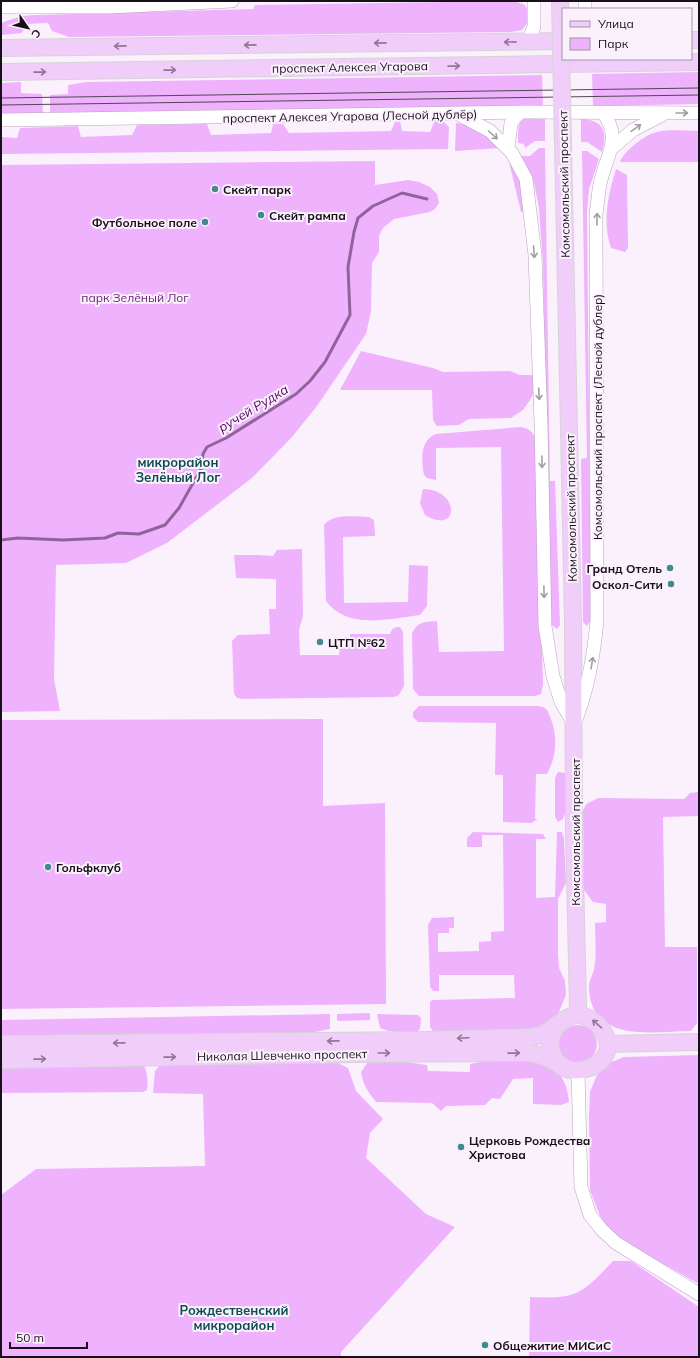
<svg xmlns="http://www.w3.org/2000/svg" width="700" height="1358" viewBox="0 0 700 1358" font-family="Mulish,sans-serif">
	<rect width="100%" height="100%" fill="#fbf1fd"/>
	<g fill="#eeb3fc">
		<polygon points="514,1 525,5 529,13 528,22 522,30 511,32 69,37 52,31 48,23 26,24 22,33 1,35 1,23 21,16 36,15 253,9 255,5"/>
		<polygon points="699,72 699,104 593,106 592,74"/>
		<polygon points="542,75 543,107 50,114 50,95 68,94 68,85 86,82"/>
		<polygon points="21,82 21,93 42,94 43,114 1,115 1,83"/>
		<path d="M545,117V141H535L525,148L524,144L518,143C518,117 519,118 545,117Z"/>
		<path d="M581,119C603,120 608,131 602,152L587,142H581Z"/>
		<polygon points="435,120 443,121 449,127 448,149 1,154 1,137 17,138 20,128 78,126 81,137 132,135 137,125 207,124 211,135 271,133 273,124 283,124 289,133 391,131 395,122 400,121 402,131 430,132"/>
		<path d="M456,123C477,126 485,135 500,148L455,151Z"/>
		<path d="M699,131V162H621L620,161C627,149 644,135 657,132C670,129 686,131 699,131Z"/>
		<polygon points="539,148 545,148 550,481 555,481 560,625 557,629 549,623 543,263 539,208 534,183 519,159 518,156 530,156"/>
		<polygon points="582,151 587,151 599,159 589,189 587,211 591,620 587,626 583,622 581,459 587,458"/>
		<polygon points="375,161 375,185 408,180 419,182 430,187 437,194 439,203 435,209 430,212 394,219 383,228 379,236 379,252 372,263 371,312 366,334 317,406 292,437 252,478 167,543 126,563 56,565 54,679 60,711 1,712 1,165"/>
		<polygon points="509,162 520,180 524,212 521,212"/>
		<path d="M616,169L627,175L628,248L625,252L611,248C602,222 608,195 616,169Z"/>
		<polygon points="361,351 433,368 443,372 510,371 520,375 534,375 535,391 530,400 523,410 511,418 469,419 459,425 437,426 433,420 432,390 340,390"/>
		<path d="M521,427C529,429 533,431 536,440L543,684L541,694L535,696H419L413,689L412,634C417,621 425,622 437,621L439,652L504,651L501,447L436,448V480L427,478L424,475C421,460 420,440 436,434Z"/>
		<path d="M423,489C460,489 460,536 425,515L420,503Z"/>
		<path d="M369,517L374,520L375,536L343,537L344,603L408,602L409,565L428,566L427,606L420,615C388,619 348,630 326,601L324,525C333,513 356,517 369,517Z"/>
		<path d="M302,549L303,616L299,630L300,655H339L340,647L350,646V634H390C392,628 394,627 400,627L403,632L404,686L399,695L394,697L243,699L237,698L234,694L232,641L238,635L270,634L269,609H276V579L236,578L234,555H259L273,556L277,550Z"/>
		<path d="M419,706H537L543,707L547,710C558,731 558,754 547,774H536L535,819H538L531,823L503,822V775H495L496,723L418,722L413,717V712Z"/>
		<polygon points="323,719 323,806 385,803 386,1004 1,1009 1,720"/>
		<polygon points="558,772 565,773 566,778 565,813 563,819 558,822 555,817 555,778"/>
		<path d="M699,792V816L663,817L665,947H697V1023L691,1031C652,1032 590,1043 589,987C589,980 593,975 594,969C597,955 595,938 595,923L606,922V904L593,902L584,890L583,811L586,804L598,798L684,799L690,793Z"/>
		<polygon points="473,832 543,834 546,839 536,839 536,898 555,897 557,832 562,832 564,838 566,883 558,899 558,954 559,968 565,981 566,995 556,1019 542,1028 523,1031 433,1031 430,1027 430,1002 432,1000 515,998 514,975 439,975 439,991 433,991 430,987 428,925 432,918 454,917 454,928 449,928 449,933 438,933 438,952 479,951 479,942 491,941 491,932 504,931 503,835 482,835 482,847 467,847 467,838"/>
		<polygon points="370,1013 370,1020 337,1021 337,1014"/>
		<polygon points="330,1014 330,1029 310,1033 1,1038 1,1020"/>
		<path d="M377,1014L418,1015L421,1018L420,1029L417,1032C404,1033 393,1033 380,1028Z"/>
		<circle cx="578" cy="1044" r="19"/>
		<polygon points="699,1055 699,1284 619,1239 602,1221 590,1190 589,1117 590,1092 597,1075 609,1063 624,1057"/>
		<path d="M495,1059C531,1059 565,1056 569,1102L561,1105L533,1104V1078L513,1079L500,1099L492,1098L485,1105L446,1106L441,1111L432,1103L376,1102C368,1092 363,1085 361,1072L368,1062L398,1061L427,1065L428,1071L470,1072V1064Z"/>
		<polygon points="336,1062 348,1068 356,1091 383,1119 370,1133 366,1158 426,1214 455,1227 341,1352 341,1357 1,1357 1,1195 36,1169 205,1166 203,1094 153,1093 155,1071 160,1065"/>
		<path d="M143,1065C148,1071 148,1082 147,1090L143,1092L1,1093V1066Z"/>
		<path d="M613,1261H631L699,1307V1357H529L530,1297C577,1299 581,1295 613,1261Z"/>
	</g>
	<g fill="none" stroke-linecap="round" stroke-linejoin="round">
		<polyline stroke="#90649a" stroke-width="3" points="1,540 18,538 63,540 105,538 118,533 139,534 165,525 179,508 201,469 203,454 207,447 226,438 296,394 310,381 325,362 350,315 348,267 354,232 358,218 373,206 402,193 427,199"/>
		<g stroke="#baa2bf" stroke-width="14">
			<g id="minor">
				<polyline points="585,1 585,9"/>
				<polyline points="1,7 110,7 232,1"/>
				<polyline points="528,41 534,27 534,1"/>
				<polyline points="460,115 490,131 512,153 526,179 535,255 541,423 545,626 553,676 561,702 574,724"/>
				<polyline points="1,120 529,112 699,113"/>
				<polyline points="508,148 511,123 519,113"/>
				<polyline points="611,149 633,130 662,115"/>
				<path d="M575,722C588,689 594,656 597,620L596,214C598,203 598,191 601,180C607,155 622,137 603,113"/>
				<polyline points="578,1071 581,1187 590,1215 602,1230 616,1243 699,1294"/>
			</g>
		</g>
		<g stroke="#d5d4d6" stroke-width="18">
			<g id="major">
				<polyline points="691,40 699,40"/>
				<polyline points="1,48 563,41"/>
				<polyline points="1,72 699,62"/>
				<polyline points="573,622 574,830 578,1007 576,1015"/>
				<path d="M1,1044L425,1040L530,1037C535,1036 540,1036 545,1033C554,1028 565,1016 576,1015C584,1014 595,1021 600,1027C633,1067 551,1092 550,1044C550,1039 554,1032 555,1026"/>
				<polyline points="608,1044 699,1042"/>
				<polyline points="1,1060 356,1054 529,1053 543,1056 560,1064"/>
			</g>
		</g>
		<use href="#minor" stroke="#fff" stroke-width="13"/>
		<use href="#major" stroke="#f1cef9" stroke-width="16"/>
		<g stroke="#514853" stroke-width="1">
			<polyline points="1,98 699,88"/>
			<polyline points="1,105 699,95"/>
		</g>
		<g stroke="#d5d4d6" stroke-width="18" stroke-linecap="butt">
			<polyline id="major-bridge" points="560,1 573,622"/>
		</g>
		<use href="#major-bridge" stroke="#f1cef9" stroke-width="16"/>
	</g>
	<defs><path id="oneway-shaft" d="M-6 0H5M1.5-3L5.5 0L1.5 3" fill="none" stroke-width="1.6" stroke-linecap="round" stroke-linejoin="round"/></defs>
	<g stroke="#8f7894">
		<use href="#oneway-shaft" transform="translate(510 42) rotate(179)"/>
		<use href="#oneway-shaft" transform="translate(380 43) rotate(179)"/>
		<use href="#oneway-shaft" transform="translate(250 45) rotate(179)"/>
		<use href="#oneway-shaft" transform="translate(120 46) rotate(179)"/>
		<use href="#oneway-shaft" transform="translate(454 66) rotate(-1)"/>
		<use href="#oneway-shaft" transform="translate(170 70) rotate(-1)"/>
		<use href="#oneway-shaft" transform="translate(40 72) rotate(-1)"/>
		<use href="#oneway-shaft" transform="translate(597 1024) rotate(-139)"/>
		<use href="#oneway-shaft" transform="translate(463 1038) rotate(177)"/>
		<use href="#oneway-shaft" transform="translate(333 1041) rotate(179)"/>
		<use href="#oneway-shaft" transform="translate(119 1043) rotate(179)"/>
		<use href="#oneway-shaft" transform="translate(384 1053)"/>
		<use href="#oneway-shaft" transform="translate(514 1053) rotate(-1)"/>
		<use href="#oneway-shaft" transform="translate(170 1057) rotate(-1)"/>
		<use href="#oneway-shaft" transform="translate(40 1059) rotate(-1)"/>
	</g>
	<g stroke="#a29fa3">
		<use href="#oneway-shaft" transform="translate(682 113)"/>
		<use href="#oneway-shaft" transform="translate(636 128) rotate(-35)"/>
		<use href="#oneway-shaft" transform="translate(493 135) rotate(42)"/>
		<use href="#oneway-shaft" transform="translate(597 219) rotate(-89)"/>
		<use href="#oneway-shaft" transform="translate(534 252) rotate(86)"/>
		<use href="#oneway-shaft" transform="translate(539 394) rotate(87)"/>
		<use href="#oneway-shaft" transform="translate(542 462) rotate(89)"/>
		<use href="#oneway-shaft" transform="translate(544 592) rotate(89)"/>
		<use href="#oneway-shaft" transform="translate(592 663) rotate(-81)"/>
	</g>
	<g fill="#428a8d" stroke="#fbf1fd" stroke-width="1.5">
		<circle cx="215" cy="189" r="4"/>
		<circle cx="261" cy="215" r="4"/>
		<circle cx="205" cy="222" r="4"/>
		<circle cx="670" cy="568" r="4"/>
		<circle cx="671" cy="584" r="4"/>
		<circle cx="320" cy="642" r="4"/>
		<circle cx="48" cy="867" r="4"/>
		<circle cx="461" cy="1147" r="4"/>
		<circle cx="485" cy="1345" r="4"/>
	</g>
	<g text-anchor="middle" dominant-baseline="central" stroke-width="4" stroke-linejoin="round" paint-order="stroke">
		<g font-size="12" fill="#170f19" stroke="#fbf1fd">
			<text transform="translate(350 67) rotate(-1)">проспект Алексея Угарова</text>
			<text transform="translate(350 116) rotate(-1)">проспект Алексея Угарова (Лесной дублёр)</text>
			<text transform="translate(564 184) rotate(-91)">Комсомольский проспект</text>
			<text transform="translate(597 417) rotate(-90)">Комсомольский проспект (Лесной дублер)</text>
			<text transform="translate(571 508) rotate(-91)">Комсомольский проспект</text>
			<text transform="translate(575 832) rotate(-90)">Комсомольский проспект</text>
			<text transform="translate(282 1055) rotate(-1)">Николая Шевченко проспект</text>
		</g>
		<g font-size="12" font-weight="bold" fill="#170f19" stroke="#fbf1fd" text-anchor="start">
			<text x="223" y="189">Скейт парк</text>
			<text x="269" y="215">Скейт рампа</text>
			<text x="197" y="222" text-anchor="end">Футбольное поле</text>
			<text x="662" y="568" text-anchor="end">Гранд Отель</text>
			<text x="663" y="584" text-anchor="end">Оскол-Сити</text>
			<text x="328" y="642">ЦТП №62</text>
			<text x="56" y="867">Гольфклуб</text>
			<text x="469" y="1140">Церковь Рождества<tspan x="469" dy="14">Христова</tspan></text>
			<text x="493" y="1345">Общежитие МИСиС</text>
		</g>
		<g font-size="12" fill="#6e267e" stroke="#fbf1fd">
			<text x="135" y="297">парк Зелёный Лог</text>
		</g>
		<g font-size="13" font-style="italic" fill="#50005f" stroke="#fbf1fd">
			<text transform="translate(253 408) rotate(-31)">ручей Рудка</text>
		</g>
		<g font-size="13" font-weight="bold" fill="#0c4c4e" stroke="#fbf1fd">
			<text x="178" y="462">микрорайон<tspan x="178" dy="15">Зелёный Лог</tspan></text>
			<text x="234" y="1310">Рождественский<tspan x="234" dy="15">микрорайон</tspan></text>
		</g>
	</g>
	<rect width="700" height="1358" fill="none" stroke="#170f19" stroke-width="4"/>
	<rect x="562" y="8" width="130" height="52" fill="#fbf1fd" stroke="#a097a2"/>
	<rect x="570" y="21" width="20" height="6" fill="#f1cef9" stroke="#a097a2"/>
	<text x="598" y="28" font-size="12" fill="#170f19">Улица</text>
	<rect x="570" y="38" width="20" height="12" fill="#eeb3fc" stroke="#a097a2"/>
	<text x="598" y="48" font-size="12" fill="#170f19">Парк</text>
	<g transform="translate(28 28) rotate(124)" stroke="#fbf1fd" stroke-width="3" paint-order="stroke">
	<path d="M0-3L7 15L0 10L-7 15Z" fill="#170f19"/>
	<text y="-6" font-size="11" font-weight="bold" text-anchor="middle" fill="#170f19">С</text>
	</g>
	<path d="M10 1342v6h77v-6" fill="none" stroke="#170f19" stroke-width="2"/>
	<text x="16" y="1342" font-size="12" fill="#170f19" stroke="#fbf1fd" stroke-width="3" paint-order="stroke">50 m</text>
</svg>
